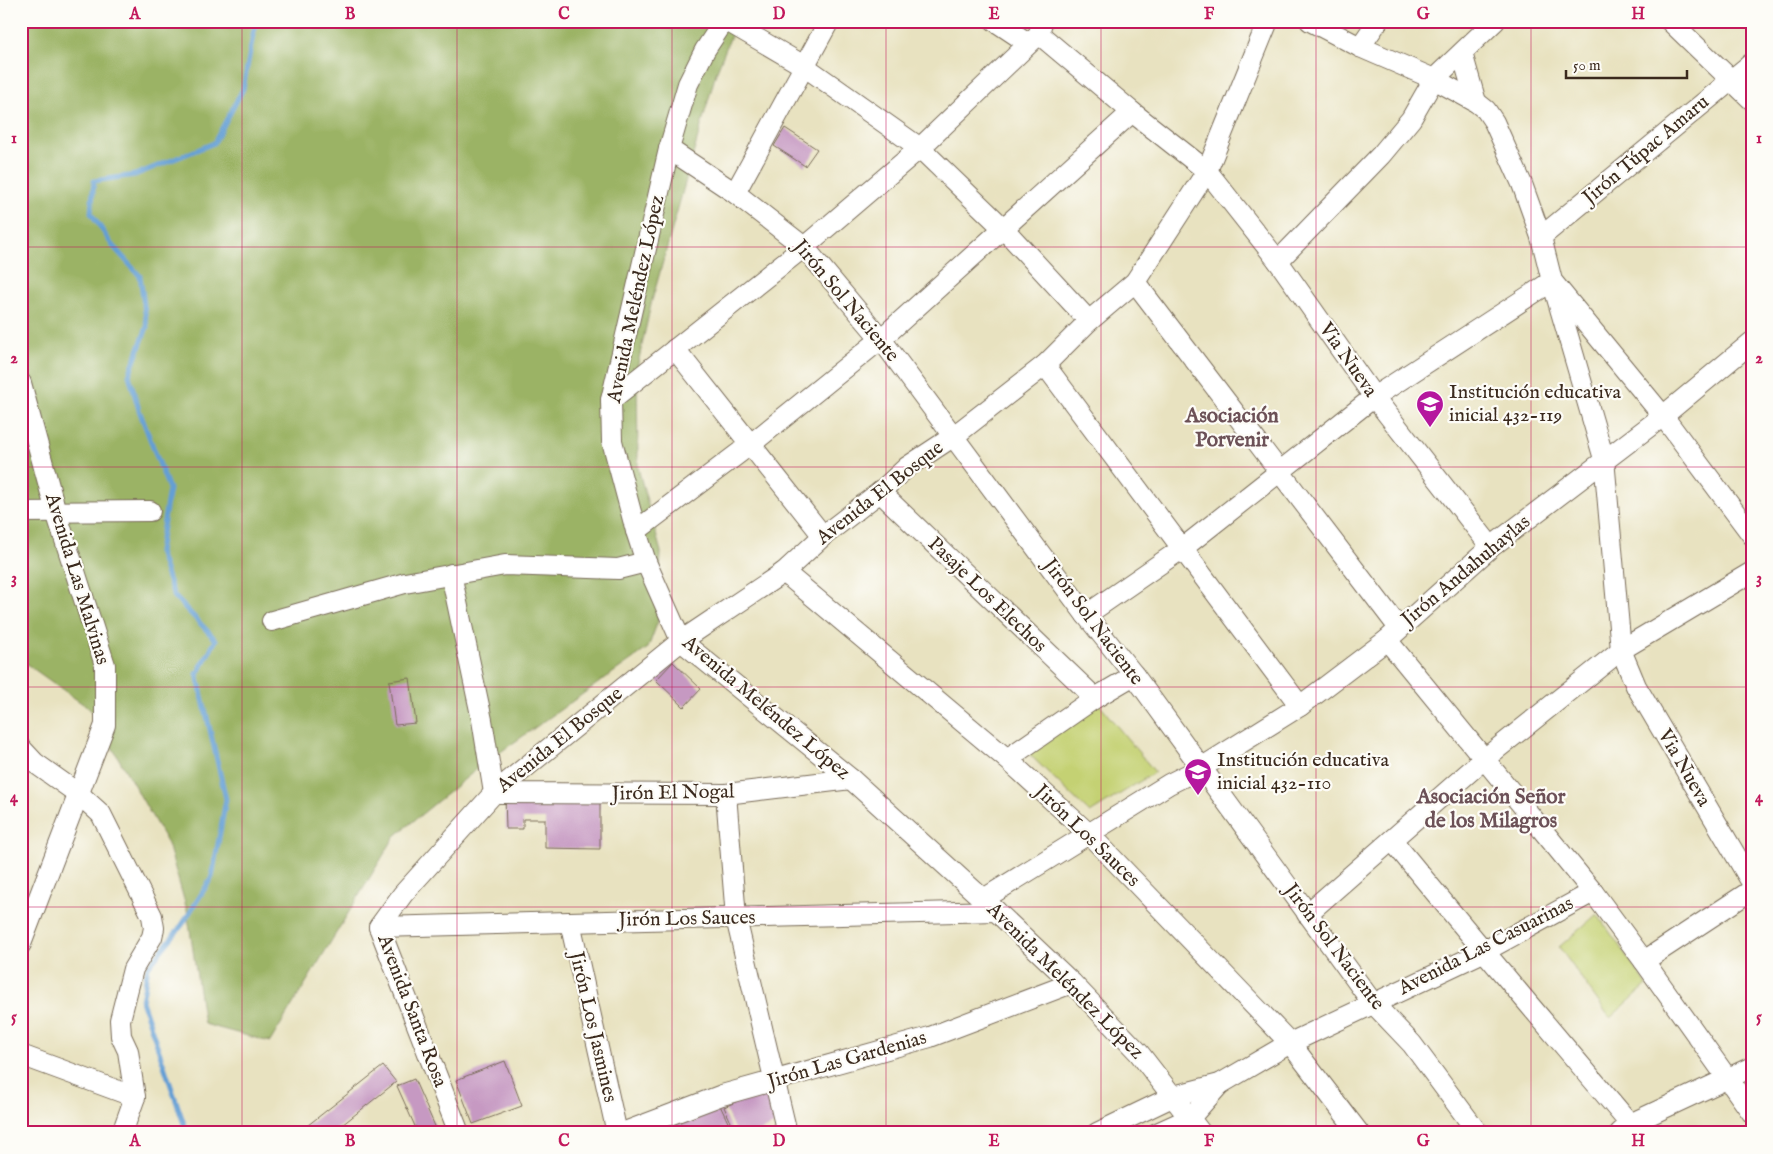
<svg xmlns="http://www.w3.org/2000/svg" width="1773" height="1154" viewBox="0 0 1773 1154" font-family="'IM FELL English',serif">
	<rect width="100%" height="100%" fill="#fdfcf7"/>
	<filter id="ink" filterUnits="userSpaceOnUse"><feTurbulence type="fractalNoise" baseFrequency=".02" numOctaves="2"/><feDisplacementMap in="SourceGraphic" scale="10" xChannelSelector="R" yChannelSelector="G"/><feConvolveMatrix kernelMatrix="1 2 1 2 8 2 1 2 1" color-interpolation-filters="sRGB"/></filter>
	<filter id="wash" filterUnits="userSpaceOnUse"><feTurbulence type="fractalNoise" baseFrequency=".0096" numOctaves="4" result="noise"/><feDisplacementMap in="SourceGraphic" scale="20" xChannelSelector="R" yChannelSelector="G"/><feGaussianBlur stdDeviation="1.12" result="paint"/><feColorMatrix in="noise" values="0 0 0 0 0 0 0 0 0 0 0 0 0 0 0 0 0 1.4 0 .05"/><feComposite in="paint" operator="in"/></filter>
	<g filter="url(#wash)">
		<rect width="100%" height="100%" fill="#e8e2c0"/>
		<g fill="#c4d173" stroke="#807e48">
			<polygon points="1098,703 1155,772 1090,813 1027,752"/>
			<polygon points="1597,914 1647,985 1610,1018 1559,947"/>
		</g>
		<polygon fill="#9bb365" stroke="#6b6e42" points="21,21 737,21 716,73 651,304 637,368 638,468 661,552 658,621 648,648 482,765 395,836 270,1042 204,1024 187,910 168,844 90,709 21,660"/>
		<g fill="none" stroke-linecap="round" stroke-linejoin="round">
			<polyline stroke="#649fd4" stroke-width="5" points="187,1133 142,1001 148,967 182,925 212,877 226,799 197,674 216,640 174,596 159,552 169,489 139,410 129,375 147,327 140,276 112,245 91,213 94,181 135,175 214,143 243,89 254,30 258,21"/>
		</g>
		<g id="blocks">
			<g fill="#c699c2">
				<polygon points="785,128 817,149 805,166 774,146"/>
				<polygon points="673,662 701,689 684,707 656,680"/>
				<polygon points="410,678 416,723 395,725 389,681"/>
				<polygon points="505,796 600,796 600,849 545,848 545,819 523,819 523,829 506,829"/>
				<polygon points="505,1061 522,1106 473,1124 456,1080"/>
				<polygon points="383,1066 396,1082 332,1133 298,1133"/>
				<polygon points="414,1079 438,1133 418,1133 397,1086"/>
				<polygon points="769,1088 783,1121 756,1133 736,1133 724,1107"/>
				<polygon points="717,1099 733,1133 656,1133 654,1128"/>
			</g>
		</g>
	</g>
	<g filter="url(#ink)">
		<use href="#blocks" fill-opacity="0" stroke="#786a57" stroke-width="1"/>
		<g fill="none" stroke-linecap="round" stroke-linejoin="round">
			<g stroke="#786a57" stroke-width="22">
				<g id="minor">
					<polyline points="724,21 705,50 688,84 669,149 611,400 612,441 636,531 646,562 681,641 851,779 996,911 1072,983 1139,1053 1201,1133"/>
					<polyline points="727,21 804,66 920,148 1003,228 1089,321"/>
					<polyline points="995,21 1028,43"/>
					<polyline points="1310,21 1360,47 1434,79 1476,102 1486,110 1494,122 1522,184 1541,237 1552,281 1663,416 1752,535"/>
					<polyline points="1670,21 1752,100"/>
					<polyline points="1039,34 1132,112 1207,171 1278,261 1374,397 1491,547"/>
					<polyline points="1360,47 1378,21"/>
					<polyline points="1462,53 1476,102"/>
					<polyline points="669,149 735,193 804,247 881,339 1086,615 1134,675 1372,1002 1412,1044 1478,1133"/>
					<polyline points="735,193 829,21"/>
					<polyline points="1541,237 1752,63"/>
					<polyline points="1278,261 1381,155 1411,119 1434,79 1495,21"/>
					<polyline points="1135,282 1399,628"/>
					<polyline points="675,349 823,536"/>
					<polyline points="1045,365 1300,706"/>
					<polyline points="21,383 56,512 105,665 105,725 21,944"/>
					<polyline points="611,400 804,247 920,148 1039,34 1042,22"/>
					<polyline points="880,492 1095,698"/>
					<polyline points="21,512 150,511"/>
					<polyline points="636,531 751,444 881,339 1132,112"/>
					<polyline points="784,572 1007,759 1089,834 1290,1043 1359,1133"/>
					<polyline points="451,574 482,720 494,793 726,794 851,779"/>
					<polyline points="1086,615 1183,548 1374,397 1552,281 1604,459 1621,650 1636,686 1752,883"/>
					<polyline points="272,621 405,583 505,565 618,569 646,562"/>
					<polyline points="1387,640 1593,892 1644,961 1752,1113"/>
					<polyline points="21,748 35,763 80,795 101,814 152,916 154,928 152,937 133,969 120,1020 121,1036 128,1051 135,1097 122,1133"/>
					<polyline points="1007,759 1095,698 1134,675"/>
					<polyline points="726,794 736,918 787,1133"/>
					<path d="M1392,840C1470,936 1551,1030 1630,1124"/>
					<polyline points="982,900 1169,784 1201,768 1300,706 1387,640 1491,547 1663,416 1752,342"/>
					<polyline points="1307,914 1483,760 1621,650 1752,572"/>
					<polyline points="570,922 617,1133"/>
					<polyline points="379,927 996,911"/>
					<polyline points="1644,961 1752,890"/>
					<polyline points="21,1055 135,1097"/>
					<polyline points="459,1133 379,927 403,894 494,793 681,641 784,572 823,536 880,492 907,467 954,436 1045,365 1089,321 1135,282 1207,171 1268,21"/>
					<polyline points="622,1133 722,1095 930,1037 1072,983"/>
					<polyline points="1097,1133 1174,1096 1220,1084 1290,1043 1483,952 1593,892"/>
					<polyline points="1157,1133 1190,1118 1220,1084"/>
					<polyline points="1620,1133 1630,1124 1752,1067"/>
				</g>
			</g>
			<use href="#minor" stroke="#fff" stroke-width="20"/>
		</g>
	</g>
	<path fill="none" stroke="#c2185b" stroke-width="1" stroke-opacity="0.55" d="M242,21V1133M457,21V1133M672,21V1133M886,21V1133M1101,21V1133M1316,21V1133M1531,21V1133M21,247H1752M21,467H1752M21,687H1752M21,907H1752"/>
	<defs>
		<g id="school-pin" transform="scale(1.4375)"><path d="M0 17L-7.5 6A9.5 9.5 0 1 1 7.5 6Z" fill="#b5179e" stroke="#fdfcf7"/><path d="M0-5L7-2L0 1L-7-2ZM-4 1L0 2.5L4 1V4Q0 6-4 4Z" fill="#fff"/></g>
	</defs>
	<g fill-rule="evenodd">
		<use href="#school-pin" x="1430" y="404"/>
		<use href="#school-pin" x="1198" y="772"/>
	</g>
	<g text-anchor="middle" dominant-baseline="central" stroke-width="4.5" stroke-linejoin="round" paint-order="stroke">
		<g font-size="20" fill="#3b2a1e" stroke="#fdfcf7">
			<text transform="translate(1646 150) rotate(-40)">Jirón Túpac Amaru</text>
			<text transform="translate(636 299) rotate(-78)">Avenida Meléndez López</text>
			<text transform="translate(846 301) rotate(50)">Jirón Sol Naciente</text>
			<text transform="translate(1348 360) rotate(55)">Via Nueva</text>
			<text transform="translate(880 493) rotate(-38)">Avenida El Bosque</text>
			<text transform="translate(1466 571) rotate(-40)">Jirón Andahuhaylas</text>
			<text transform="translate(77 579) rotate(73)">Avenida Las Malvinas</text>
			<text transform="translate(987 595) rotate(44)">Pasaje Los Elechos</text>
			<text transform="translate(1093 622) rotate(53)">Jirón Sol Naciente</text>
			<text transform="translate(766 708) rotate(40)">Avenida Meléndez López</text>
			<text transform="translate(560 740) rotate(-39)">Avenida El Bosque</text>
			<text transform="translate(1684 768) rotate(60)">Via Nueva</text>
			<text transform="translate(673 793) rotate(-1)">Jirón El Nogal</text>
			<text transform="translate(1087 836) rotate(44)">Jirón Los Sauces</text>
			<text transform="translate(687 919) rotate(-1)">Jirón Los Sauces</text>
			<text transform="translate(1486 946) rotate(-27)">Avenida Las Casuarinas</text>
			<text transform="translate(1334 947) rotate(53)">Jirón Sol Naciente</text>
			<text transform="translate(1065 981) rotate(45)">Avenida Meléndez López</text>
			<text transform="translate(412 1011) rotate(69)">Avenida Santa Rosa</text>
			<text transform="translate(593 1027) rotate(77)">Jirón Los Jasmines</text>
			<text transform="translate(847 1060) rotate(-16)">Jirón Las Gardenias</text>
		</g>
		<g font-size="20" fill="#3b2a1e" stroke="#fdfcf7" text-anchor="start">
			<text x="1449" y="392">Institución educativa<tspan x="1449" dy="23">inicial 432-119</tspan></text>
			<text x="1217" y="760">Institución educativa<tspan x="1217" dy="23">inicial 432-110</tspan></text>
		</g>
		<g font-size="21" font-weight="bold" fill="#6c5157" stroke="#fdfcf7">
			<text x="1232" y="416">Asociación<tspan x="1232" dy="24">Porvenir</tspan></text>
			<text x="1491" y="797">Asociación Señor<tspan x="1491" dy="24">de los Milagros</tspan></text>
		</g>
	</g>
	<rect width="1773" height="1154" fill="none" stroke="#fdfcf7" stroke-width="55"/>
	<path d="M1566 70v8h121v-8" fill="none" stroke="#3b2a1e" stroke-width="2.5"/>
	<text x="1573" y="70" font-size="15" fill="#3b2a1e" stroke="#fdfcf7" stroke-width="4" paint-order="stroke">50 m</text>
	<rect x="28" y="28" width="1718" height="1098" fill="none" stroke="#c2185b" stroke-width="2"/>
	<g font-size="16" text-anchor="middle" font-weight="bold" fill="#c2185b">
		<text x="135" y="19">A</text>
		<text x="350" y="19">B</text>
		<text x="564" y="19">C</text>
		<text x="779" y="19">D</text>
		<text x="994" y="19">E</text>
		<text x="1209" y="19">F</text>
		<text x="1423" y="19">G</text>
		<text x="1638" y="19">H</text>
		<text x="14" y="143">1</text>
		<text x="1759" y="143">1</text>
		<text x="14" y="363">2</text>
		<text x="1759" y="363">2</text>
		<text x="14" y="583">3</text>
		<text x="1759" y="583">3</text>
		<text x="14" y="802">4</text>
		<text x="1759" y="802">4</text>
		<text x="14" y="1022">5</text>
		<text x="1759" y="1022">5</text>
		<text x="135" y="1146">A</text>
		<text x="350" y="1146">B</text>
		<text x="564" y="1146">C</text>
		<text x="779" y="1146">D</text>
		<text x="994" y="1146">E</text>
		<text x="1209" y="1146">F</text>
		<text x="1423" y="1146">G</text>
		<text x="1638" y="1146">H</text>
	</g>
</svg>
